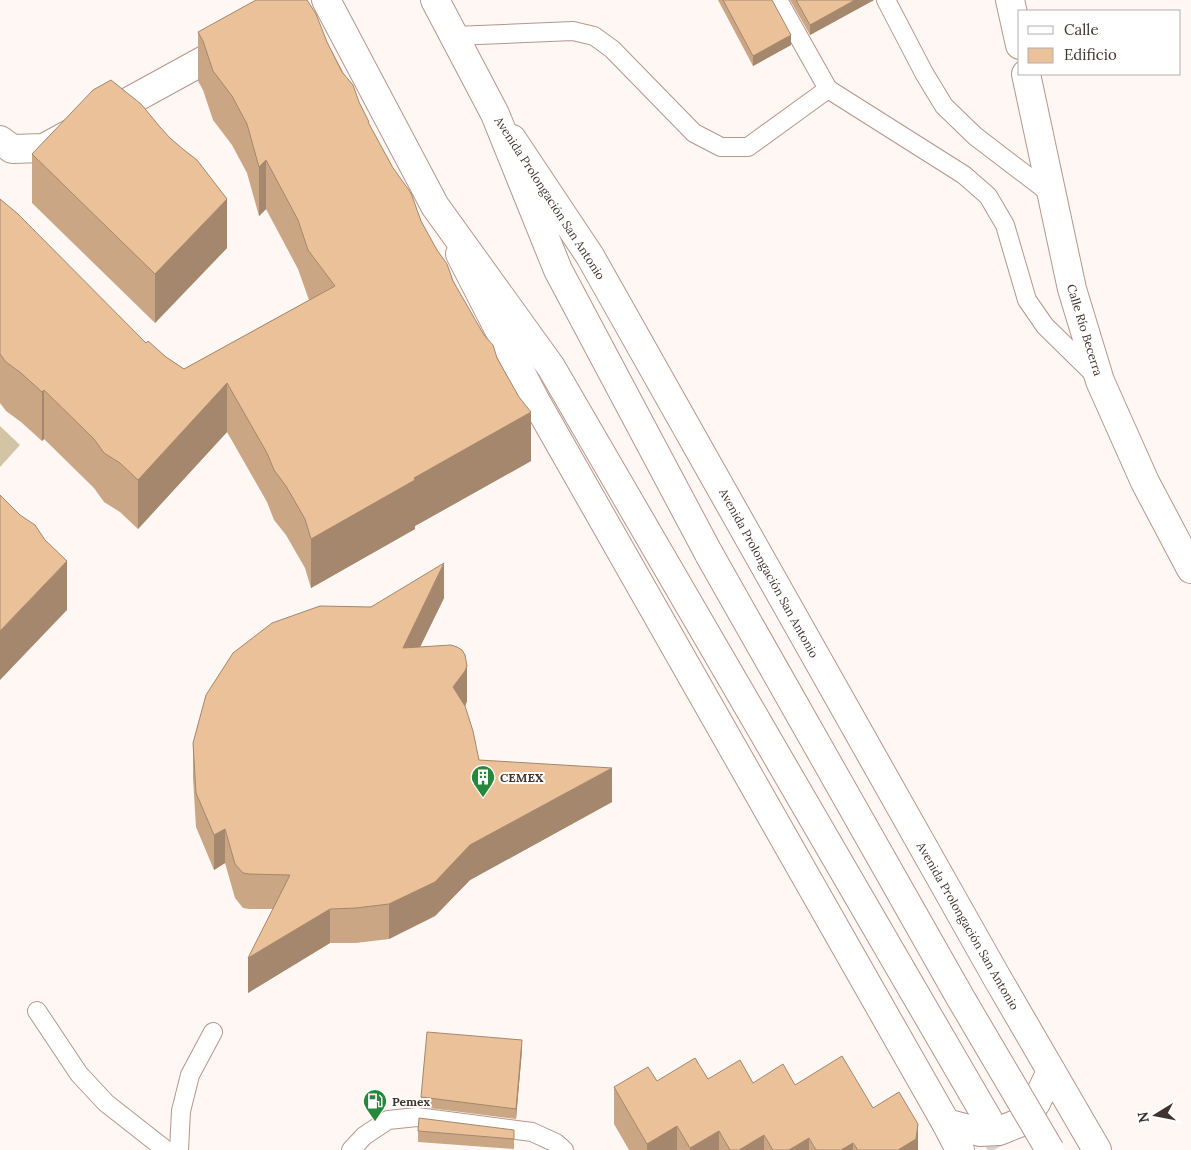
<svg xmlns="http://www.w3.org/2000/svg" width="1191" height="1150" viewBox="0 0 1191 1150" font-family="Lora,serif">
	<rect width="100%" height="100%" fill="#fef7f4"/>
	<polygon fill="#d3c4a6" points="0,426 20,445 0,467"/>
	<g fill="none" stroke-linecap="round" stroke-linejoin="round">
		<polyline stroke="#d8d0cd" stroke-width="28" stroke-dasharray="28 14" stroke-linecap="butt" points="989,1121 1003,1150"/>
		<g stroke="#b69689" stroke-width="20">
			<g id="lane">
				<polyline points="778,0 828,89"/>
				<polyline points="886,0 924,73 944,106 975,136 1051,194"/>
				<polyline points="454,36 573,31 594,36 612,49 694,133 721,147 748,147 828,89 964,175 988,196 1005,225 1027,300 1045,326 1096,376"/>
				<polyline points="37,1011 79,1074 106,1103 166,1150"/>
				<polyline points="179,1150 181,1111 190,1075 213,1032"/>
				<polyline points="351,1150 364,1136 388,1120 417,1117 532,1132 556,1143 564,1150"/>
			</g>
		</g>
		<g stroke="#b69689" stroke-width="30">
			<g id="street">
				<polyline points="1010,0 1020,45"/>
				<polyline points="1026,74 1072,289 1100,381 1145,482 1191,569"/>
				<polyline points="0,140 12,149 44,148 230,46"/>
			</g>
		</g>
		<g stroke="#b69689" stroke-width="30">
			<g id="secondary">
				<polyline points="512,139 590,256 996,976 1097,1150"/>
				<polyline points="460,254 535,400 946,1123 960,1150"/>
				<polyline points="946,1123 980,1132 999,1131 1019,1123 1036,1103 1051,1071"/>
			</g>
		</g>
		<g stroke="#b69689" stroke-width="30">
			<g id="primary">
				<polyline points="326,0 435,206 551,367 989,1121"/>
				<polyline points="435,0 495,114 558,270 709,554"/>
			</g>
		</g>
		<use href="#lane" stroke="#fff" stroke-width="18"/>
		<use href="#street" stroke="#fff" stroke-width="28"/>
		<use href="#secondary" stroke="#fff" stroke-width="28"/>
		<use href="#primary" stroke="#fff" stroke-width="28"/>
		<g stroke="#b69689" stroke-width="30" stroke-linecap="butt">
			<polyline id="primary-bridge" points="709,554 960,997 1050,1150"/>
		</g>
		<use href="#primary-bridge" stroke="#fff" stroke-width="28"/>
	</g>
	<g fill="#caa684">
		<polygon points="718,0 772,0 791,45 753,66"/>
		<polygon points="790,0 874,0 810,35"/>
		<polygon points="198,32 327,42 359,102 369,125 453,281 531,461 415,526 415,529 311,588 305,568 286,535 274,520 267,502 227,432 138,529 120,512 104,502 94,488 44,439 42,441 21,422 6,411 0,403 0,199 146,343 184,369 309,300 298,269 266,209 259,216 247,173 232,145 213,120 203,90 198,81"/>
		<polygon points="32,154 227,248 155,323 32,203"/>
		<polygon points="444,598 420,647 467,701 465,707 479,760 612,802 470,880 435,916 389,939 356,943 330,943 248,993 273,909 249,909 243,908 235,898 225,863 214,870 196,827 193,778 193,743 371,607"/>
		<polygon points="522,1050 516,1119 421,1107 421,1097"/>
		<polygon points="708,1079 795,1085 873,1108 918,1150 629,1150 614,1124 614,1087 657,1081"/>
		<polygon points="514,1130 514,1149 418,1142 418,1131"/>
	</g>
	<g fill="#a4876c">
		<polygon points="855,0 874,0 810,35 810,25"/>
		<polygon points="791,35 791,45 753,66 753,56"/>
		<polygon points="266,160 266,209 259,216 259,167"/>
		<polygon points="227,199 227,248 155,323 155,274"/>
		<polygon points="227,383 227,432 138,529 138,480"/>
		<polygon points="44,390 44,439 42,441 42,392"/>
		<polygon points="531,412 531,461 415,526 415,529 311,588 311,539 414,478"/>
		<polygon points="67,561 67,610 0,680 0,631"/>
		<polygon points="444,563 444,598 403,682 403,648"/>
		<polygon points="467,666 467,701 465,706 453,722 453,687"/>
		<polygon points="612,768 612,802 470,880 435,916 389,939 389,904 470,845"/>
		<polygon points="225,829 225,863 214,870 214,835"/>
		<polygon points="330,909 330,943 248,993 248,958"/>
		<polygon points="522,1040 522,1050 516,1119 516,1109"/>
		<polygon points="918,1124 918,1150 898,1150"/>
		<polygon points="677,1126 677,1150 647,1150 647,1144"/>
		<polygon points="719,1131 719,1150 690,1150 690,1148"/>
		<polygon points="764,1135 764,1150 739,1150"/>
		<polygon points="809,1138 809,1150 789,1150"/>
		<polygon points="853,1143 853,1150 841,1150"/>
	</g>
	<g fill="#ebc19a" stroke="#a4876c">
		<polygon points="256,0 307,0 316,14 327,42 342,72 353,85 359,102 369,122 368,122 393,168 411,193 421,221 437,250 447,264 453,281 484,335 493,345 497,358 519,397 531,412 414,478 415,480 311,539 305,519 286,486 274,470 267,453 227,383 138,480 120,463 104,453 94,439 44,390 42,392 21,373 6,362 0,354 0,199 18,214 146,343 148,341 166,357 184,369 335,286 308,250 298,220 266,160 259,167 247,124 232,96 213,71 203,41 198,32"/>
		<polygon points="723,0 772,0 791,35 753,56"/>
		<polygon points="796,0 855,0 810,25"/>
		<polygon points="111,80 141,104 160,127 170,138 184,150 197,160 227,199 155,274 32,154 93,90"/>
		<polygon points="0,495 20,515 35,525 45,540 67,561 0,631"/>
		<polygon points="444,563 403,648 451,645 457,647 462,650 465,655 467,666 465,671 453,687 465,706 473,731 479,760 612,768 470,845 435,882 389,904 356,908 330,909 248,958 290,875 249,874 243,873 235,864 225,829 214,835 196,793 193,743 206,695 233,653 272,623 320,606 371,607"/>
		<polygon points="427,1032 522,1040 516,1109 421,1097"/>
		<polygon points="842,1056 873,1108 899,1092 918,1124 916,1139 898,1150 858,1150 853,1143 841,1150 816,1150 809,1138 789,1150 773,1150 764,1135 739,1150 730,1150 719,1131 690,1148 677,1126 647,1144 614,1087 648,1067 657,1081 695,1058 708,1079 740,1060 753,1083 783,1064 795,1085"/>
		<polygon points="419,1118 514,1130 514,1139 418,1131"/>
	</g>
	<defs>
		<g id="building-pin" transform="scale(1.25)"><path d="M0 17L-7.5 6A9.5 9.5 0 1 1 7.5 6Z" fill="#27883c" stroke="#fff"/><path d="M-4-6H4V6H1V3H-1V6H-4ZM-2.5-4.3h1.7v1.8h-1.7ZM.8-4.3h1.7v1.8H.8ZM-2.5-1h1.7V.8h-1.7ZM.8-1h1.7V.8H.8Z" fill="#fff"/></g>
		<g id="fuel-pin" transform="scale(1.25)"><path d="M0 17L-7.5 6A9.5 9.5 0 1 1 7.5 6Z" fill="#27883c" stroke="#fff"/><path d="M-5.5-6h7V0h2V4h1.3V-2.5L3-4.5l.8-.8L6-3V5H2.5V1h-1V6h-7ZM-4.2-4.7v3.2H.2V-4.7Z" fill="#fff"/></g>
	</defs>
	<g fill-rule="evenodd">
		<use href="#building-pin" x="483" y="777"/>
		<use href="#fuel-pin" x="375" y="1101"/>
	</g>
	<g text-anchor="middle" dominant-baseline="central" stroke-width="4" stroke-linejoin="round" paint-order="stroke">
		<g font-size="12" fill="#41342f" stroke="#fff">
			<text transform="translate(550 198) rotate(57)">Avenida Prolongación San Antonio</text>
			<text transform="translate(1085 330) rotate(73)">Calle Río Becerra</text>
			<text transform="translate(769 573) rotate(61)">Avenida Prolongación San Antonio</text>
			<text transform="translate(968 926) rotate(60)">Avenida Prolongación San Antonio</text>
		</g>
		<g font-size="12" font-weight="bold" fill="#41342f" stroke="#fff" text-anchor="start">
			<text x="500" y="777">CEMEX</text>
			<text x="392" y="1101">Pemex</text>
		</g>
	</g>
	<rect x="1018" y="10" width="162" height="65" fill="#ffffff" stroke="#b3aeac"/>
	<rect x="1028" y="26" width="25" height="8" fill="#ffffff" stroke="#b3aeac"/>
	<text x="1064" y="35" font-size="15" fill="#41342f">Calle</text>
	<rect x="1028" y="48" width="25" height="15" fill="#ebc19a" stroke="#b3aeac"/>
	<text x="1064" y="60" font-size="15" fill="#41342f">Edificio</text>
	<g transform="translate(1156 1115) rotate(260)" stroke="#ffffff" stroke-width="4" paint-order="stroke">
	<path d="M0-4L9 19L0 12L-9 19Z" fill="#41342f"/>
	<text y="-8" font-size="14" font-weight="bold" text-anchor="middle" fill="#41342f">N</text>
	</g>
</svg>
